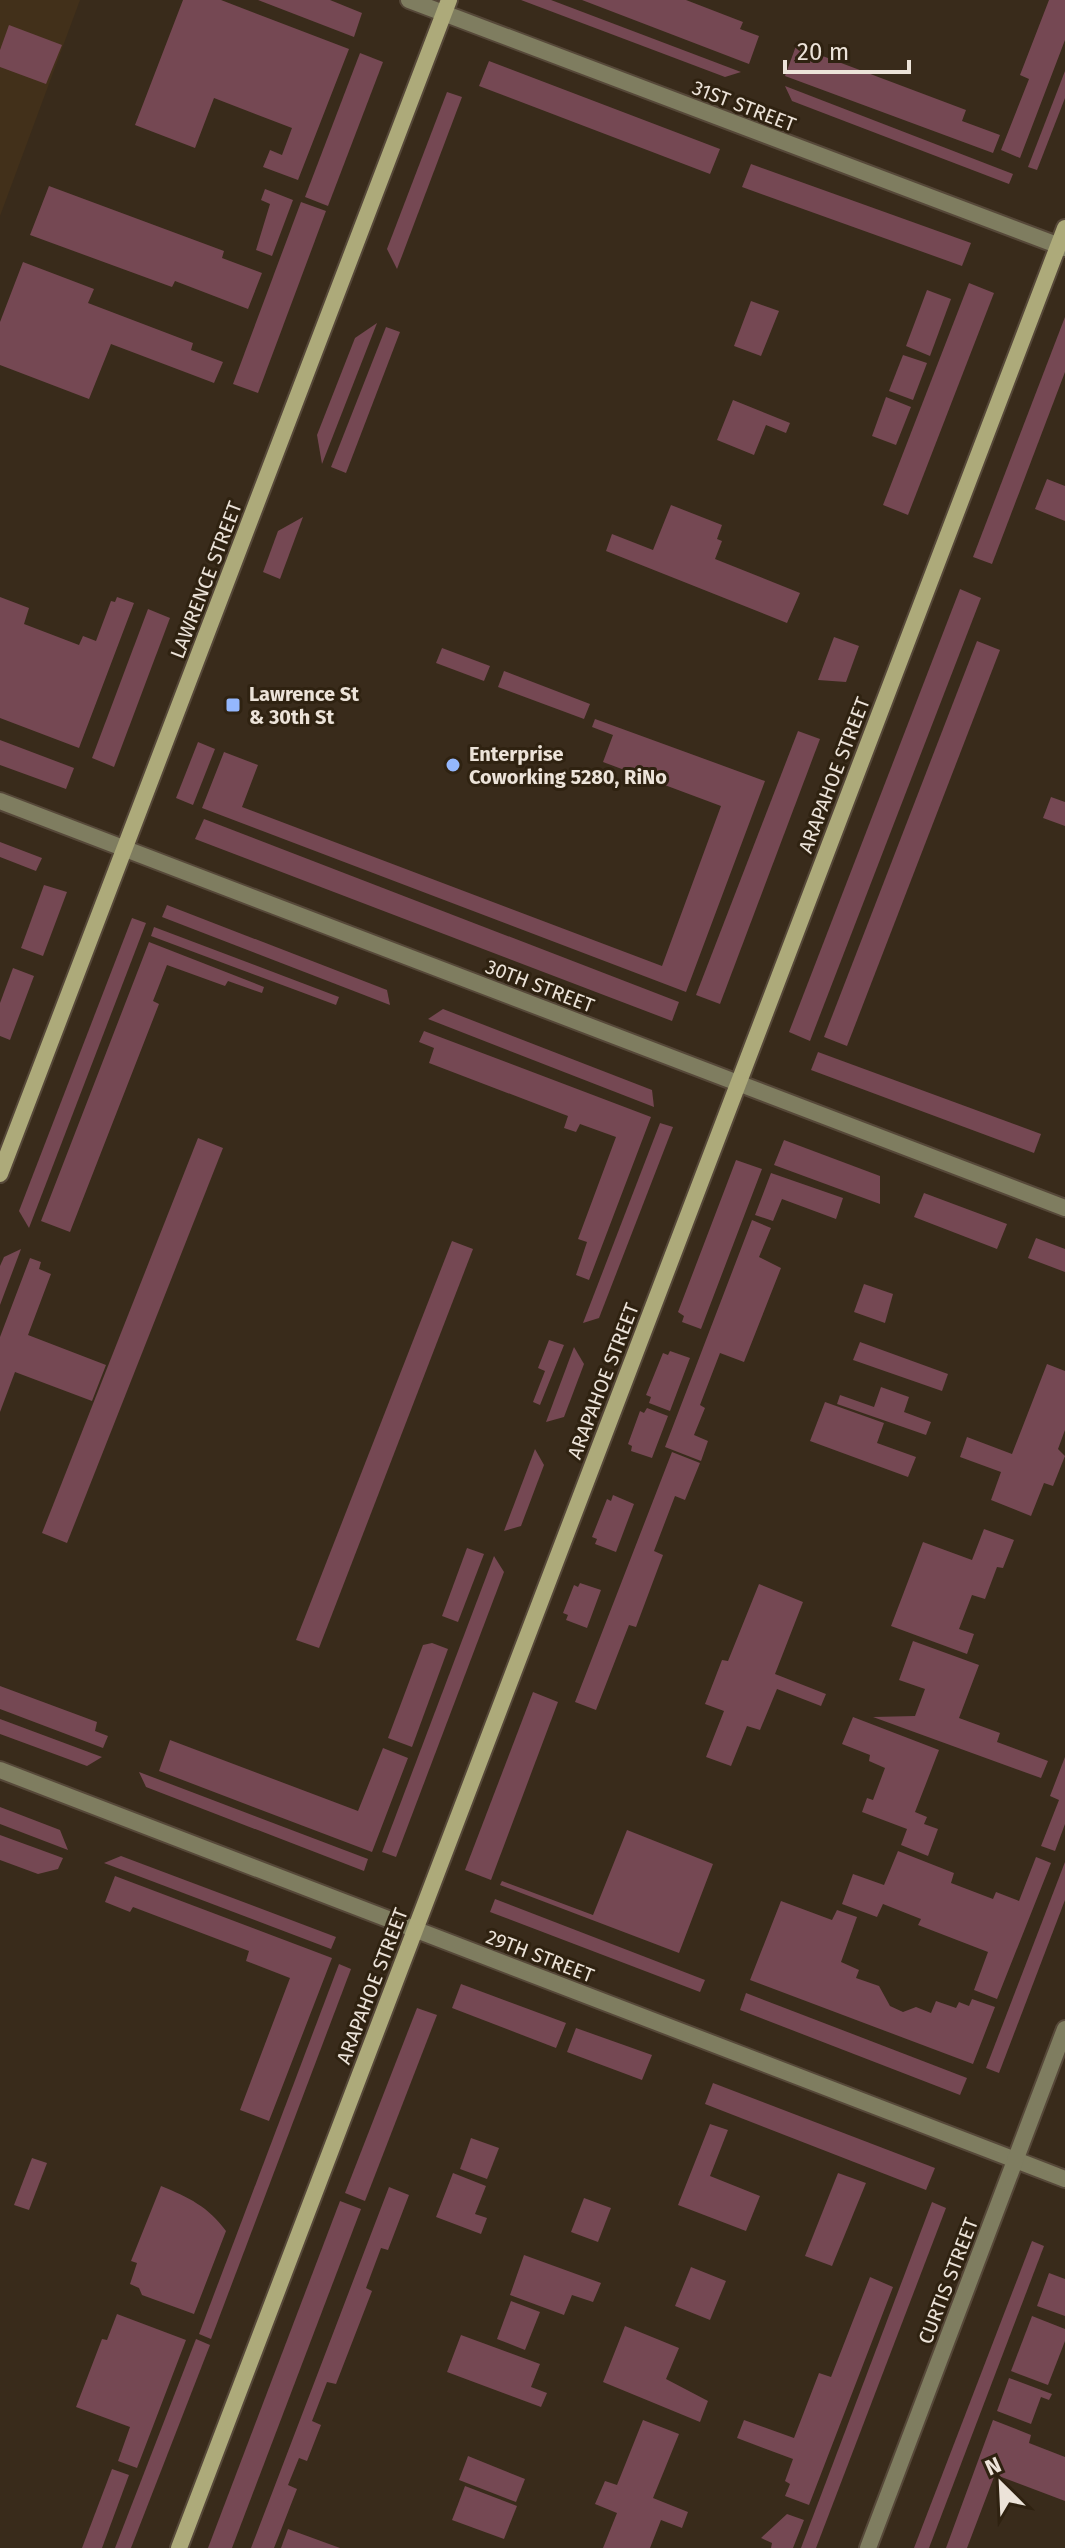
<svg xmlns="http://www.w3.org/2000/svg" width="1065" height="2548" viewBox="0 0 1065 2548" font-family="'Fira Sans',sans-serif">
	<rect width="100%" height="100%" fill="#392b1b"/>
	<polygon fill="#42301a" points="0,0 80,0 0,216"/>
	<g fill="#754853">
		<polygon points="183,0 221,0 349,49 298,180 263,167 270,150 282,155 292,128 214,98 195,148 135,125"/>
		<polygon points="258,0 330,0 362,13 354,37"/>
		<polygon points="521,0 551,0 741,72 725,77"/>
		<polygon points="582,0 686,0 743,22 740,29 759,36 749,64"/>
		<polygon points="1049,0 1065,0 1065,40 1020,158 1001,150 1029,79 1020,75"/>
		<polygon points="9,25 62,45 46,84 0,67 0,50"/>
		<polygon points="796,46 966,110 962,121 1000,135 993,153 785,76"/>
		<polygon points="360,53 383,62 328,206 305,197"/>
		<polygon points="489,61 720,149 710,174 479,86"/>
		<polygon points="1065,71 1065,98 1037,170 1028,167"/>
		<polygon points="785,86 1013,174 1009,184 792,101"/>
		<polygon points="447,92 462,97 397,269 387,249"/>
		<polygon points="751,164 971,243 962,266 742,187"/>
		<polygon points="49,186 224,251 222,258 262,273 248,309 175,281 172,287 30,235"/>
		<polygon points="265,189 293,200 272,256 256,250 270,204 261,200"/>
		<polygon points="301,202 326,211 258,393 233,384"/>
		<polygon points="23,262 94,289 88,303 193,343 191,350 223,362 214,383 111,344 89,399 0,365 0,322"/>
		<polygon points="969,283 994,293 908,515 883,505"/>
		<polygon points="927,290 951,299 930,356 906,346"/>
		<polygon points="751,301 779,311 761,356 734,346"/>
		<polygon points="1065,317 1065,372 992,564 973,557"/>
		<polygon points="377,323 322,464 317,435 355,338"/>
		<polygon points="386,327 400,332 346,473 331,467"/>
		<polygon points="903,355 927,363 913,400 889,391"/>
		<polygon points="886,397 911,407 896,445 872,436"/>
		<polygon points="733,400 790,423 786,433 766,425 754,455 717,440"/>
		<polygon points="1047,479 1065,486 1065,521 1035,509"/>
		<polygon points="671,505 722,525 717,539 722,541 715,559 800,593 787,623 606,551 612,534 653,550"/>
		<polygon points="303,517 280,579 263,572 278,531"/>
		<polygon points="960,589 981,598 810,1041 789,1032"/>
		<polygon points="0,597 29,608 24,624 79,645 83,636 96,641 111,601 115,602 117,597 134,603 79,748 0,718"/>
		<polygon points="148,609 170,618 114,767 92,758"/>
		<polygon points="834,637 859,646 846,682 818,680"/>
		<polygon points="977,641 1000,650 847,1046 824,1037"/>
		<polygon points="442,648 490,666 484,681 436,663"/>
		<polygon points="504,671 590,704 584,719 498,687"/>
		<polygon points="595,719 765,781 686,992 202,808 224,752 258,765 242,807 662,966 721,806 603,762 613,735 592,727"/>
		<polygon points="798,731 820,739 720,1004 696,995"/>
		<polygon points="0,740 74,768 66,789 0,765"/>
		<polygon points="198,742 215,749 193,805 176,798"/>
		<polygon points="1051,797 1065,802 1065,826 1043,818"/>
		<polygon points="204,819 679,1002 672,1021 195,839"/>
		<polygon points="0,842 42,858 36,871 0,857"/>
		<polygon points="44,885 67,892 43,956 21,948"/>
		<polygon points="167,905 387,990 390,1005 162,917"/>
		<polygon points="132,918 146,923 29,1228 19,1211"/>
		<polygon points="154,927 339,997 336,1005 151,936"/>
		<polygon points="149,942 264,987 262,993 228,981 225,986 167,965 153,1001 159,1004 70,1232 41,1221"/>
		<polygon points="13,968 34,976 10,1040 0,1036 0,1003"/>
		<polygon points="443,1009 652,1090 654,1107 428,1019"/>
		<polygon points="424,1031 651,1117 589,1280 576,1275 587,1242 578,1239 616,1137 580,1124 576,1132 564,1128 568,1116 429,1063 434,1048 419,1042"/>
		<polygon points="818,1052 1041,1134 1034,1153 811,1070"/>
		<polygon points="660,1123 673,1127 599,1318 583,1323"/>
		<polygon points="198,1138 223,1148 67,1543 42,1533"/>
		<polygon points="784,1140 880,1176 880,1204 774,1165"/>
		<polygon points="736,1160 762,1169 701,1329 682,1322 684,1316 678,1312"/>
		<polygon points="771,1173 843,1198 836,1219 782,1199 773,1221 755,1215"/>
		<polygon points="924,1193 1007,1224 997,1249 914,1217"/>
		<polygon points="752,1220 771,1228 759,1257 781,1268 744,1362 720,1353 700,1405 705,1408 694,1435 708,1441 701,1461 665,1447"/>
		<polygon points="1036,1238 1065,1249 1065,1272 1028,1258"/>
		<polygon points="452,1241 473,1249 319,1648 296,1640"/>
		<polygon points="21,1249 0,1305 0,1266 4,1257"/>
		<polygon points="30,1258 41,1262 39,1269 51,1274 28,1335 106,1365 92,1401 15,1372 0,1412 0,1337"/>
		<polygon points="864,1284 893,1294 885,1323 854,1312"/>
		<polygon points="549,1340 564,1345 540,1405 533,1402 545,1371 538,1368"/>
		<polygon points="860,1342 948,1374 942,1391 853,1360"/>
		<polygon points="574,1347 584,1364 564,1417 546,1422"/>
		<polygon points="670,1351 690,1358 670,1411 649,1403 651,1397 646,1395 663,1353 668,1355"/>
		<polygon points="1047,1364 1065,1371 1065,1430 1058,1449 1065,1456 1053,1486 1044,1483 1031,1516 991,1500 1001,1472 960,1457 967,1437 1012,1454"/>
		<polygon points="881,1387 909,1397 904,1412 931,1422 926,1435 837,1404 840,1395 874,1407"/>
		<polygon points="825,1402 884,1423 877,1443 916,1457 908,1477 810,1441"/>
		<polygon points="647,1408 668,1416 652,1458 631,1451 632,1446 628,1444 640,1411 644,1413"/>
		<polygon points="535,1449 544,1465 521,1526 504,1531"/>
		<polygon points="672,1452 700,1463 685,1500 675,1496 654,1551 663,1555 636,1627 629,1625 596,1710 575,1702"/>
		<polygon points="613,1495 634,1504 616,1552 595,1544 597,1539 592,1537 607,1499 611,1501"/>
		<polygon points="984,1529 1014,1540 1003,1568 997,1567 985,1599 972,1595 959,1629 974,1634 967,1654 891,1626 923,1542 972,1560"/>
		<polygon points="467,1548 484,1554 458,1622 442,1616"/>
		<polygon points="494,1556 504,1572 396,1857 382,1852"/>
		<polygon points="580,1583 601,1590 587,1628 566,1620 568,1615 563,1613 574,1585 578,1587"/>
		<polygon points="759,1584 803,1602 775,1674 826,1694 821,1706 777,1689 760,1730 747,1726 731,1766 706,1757 724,1711 705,1704 722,1660 728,1661"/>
		<polygon points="913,1641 979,1665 959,1718 1000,1733 997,1742 1048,1761 1041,1778 873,1717 915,1716 925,1689 899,1680"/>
		<polygon points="432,1643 448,1649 412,1747 388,1738 423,1645"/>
		<polygon points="0,1686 97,1722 95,1731 108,1736 103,1748 0,1709"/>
		<polygon points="533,1692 558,1702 491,1880 465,1870"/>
		<polygon points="853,1717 939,1750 915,1812 927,1817 924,1824 938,1829 928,1856 901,1845 907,1829 862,1812 867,1798 873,1800 885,1768 869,1761 870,1755 842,1744"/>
		<polygon points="0,1719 102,1757 87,1766 0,1734"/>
		<polygon points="170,1740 358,1811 383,1748 408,1758 372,1852 159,1771"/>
		<polygon points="1065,1757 1065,1824 1055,1851 1041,1846 1059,1800 1050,1796"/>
		<polygon points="139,1772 368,1859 364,1871 146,1787"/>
		<polygon points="0,1807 60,1830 68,1850 0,1824"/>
		<polygon points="627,1830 713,1864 679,1953 500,1885 502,1881 593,1915"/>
		<polygon points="0,1835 63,1858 58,1869 38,1874 0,1860"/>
		<polygon points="898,1851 954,1873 951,1883 993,1899 996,1892 1019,1901 1036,1857 1051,1863 997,1999 974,1990 988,1952 918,1925 921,1919 883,1904 877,1917 842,1904 853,1874 884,1885"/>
		<polygon points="121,1856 336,1937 331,1949 104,1863"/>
		<polygon points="1065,1862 1065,1900 999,2073 986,2068"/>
		<polygon points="115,1876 332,1958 269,2121 240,2110 290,1978 246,1961 249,1951 133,1907 130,1912 105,1902"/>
		<polygon points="495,1899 705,1980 700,1992 490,1912"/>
		<polygon points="781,1901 832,1920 837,1910 857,1917 841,1962 859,1970 856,1978 879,1986 890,2006 903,2012 916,2007 931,2013 936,2001 956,2008 959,2002 969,2006 972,1999 995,2007 973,2064 750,1980"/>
		<polygon points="339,1964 351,1969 211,2339 199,2334"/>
		<polygon points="461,1984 566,2023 556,2048 452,2008"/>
		<polygon points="746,1993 967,2078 960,2095 740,2010"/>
		<polygon points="417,2008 437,2015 365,2201 345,2193"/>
		<polygon points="576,2028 652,2055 642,2080 567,2052"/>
		<polygon points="713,2083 935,2168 926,2190 705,2104"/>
		<polygon points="710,2124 728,2130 710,2176 760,2196 746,2231 678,2205"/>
		<polygon points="471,2138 499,2148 487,2179 460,2169"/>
		<polygon points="32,2158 47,2163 29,2210 14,2205"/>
		<polygon points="453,2173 486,2186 475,2214 487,2218 481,2234 436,2217"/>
		<polygon points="838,2173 866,2183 832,2266 805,2256"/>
		<path d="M161,2186C188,2197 209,2207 226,2231L194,2314L142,2295L139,2288L130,2284L137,2263L131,2261Z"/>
		<polygon points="389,2187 409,2195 388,2250 381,2248 366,2288 372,2291 336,2384 327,2382 312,2421 321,2425 307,2461 299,2458 288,2485 297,2489 274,2548 251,2548"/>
		<polygon points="584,2198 611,2208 598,2242 571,2232"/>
		<polygon points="340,2201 361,2209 232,2548 208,2548"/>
		<polygon points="932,2202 946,2208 816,2548 801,2548"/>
		<polygon points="1032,2241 1044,2246 929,2548 914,2548"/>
		<polygon points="524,2255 601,2283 593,2302 572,2295 564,2315 510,2295"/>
		<polygon points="691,2267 726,2281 710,2320 675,2306"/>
		<polygon points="1049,2273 1065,2279 1065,2316 1037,2306"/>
		<polygon points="870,2277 893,2287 809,2505 785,2496 790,2484 785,2481 793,2459 737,2438 744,2420 794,2438 819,2373 831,2377"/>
		<polygon points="511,2301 540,2312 525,2350 497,2339"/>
		<polygon points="117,2314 186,2340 137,2468 118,2461 130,2427 76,2407 102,2339 107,2340"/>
		<polygon points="1032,2316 1065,2329 1065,2341 1048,2385 1011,2371"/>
		<polygon points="625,2326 679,2348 666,2379 708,2401 700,2422 603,2382"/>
		<polygon points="461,2335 540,2364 531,2387 547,2393 541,2407 447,2372"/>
		<polygon points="196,2339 210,2345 131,2548 115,2548"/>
		<polygon points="1009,2378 1052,2394 1049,2400 1041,2397 1031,2424 997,2411"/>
		<polygon points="643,2420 679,2434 653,2498 688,2512 682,2528 661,2520 650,2548 603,2548 617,2513 595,2504 605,2481 617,2485"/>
		<polygon points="993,2420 1031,2435 1029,2443 1065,2457 1065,2501 996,2475 997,2469 967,2548 946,2548"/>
		<polygon points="468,2456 525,2479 516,2502 459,2480"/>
		<polygon points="112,2469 129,2475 102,2548 82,2548"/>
		<polygon points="465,2486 517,2506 504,2539 452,2520"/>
		<polygon points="787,2514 804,2520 793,2548 771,2548 772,2543 761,2538"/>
		<polygon points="288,2529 340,2548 281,2548"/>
	</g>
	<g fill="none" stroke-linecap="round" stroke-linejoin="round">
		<g stroke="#564839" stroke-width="20">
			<g id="street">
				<polyline points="409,0 1065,248"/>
				<polyline points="0,801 1065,1208"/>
				<polyline points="0,1770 1065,2179"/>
				<polyline points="868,2548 1065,2029"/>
			</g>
		</g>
		<g stroke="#564839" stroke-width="20">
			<g id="secondary">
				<polyline points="0,1174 449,0"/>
				<polyline points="179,2548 1065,228"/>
			</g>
		</g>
		<use href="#street" stroke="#7f7d60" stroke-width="16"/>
		<use href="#secondary" stroke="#adaa7a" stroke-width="16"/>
	</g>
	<g fill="#94b7fd" stroke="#2f2211" stroke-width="3">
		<rect x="225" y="697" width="16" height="16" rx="4"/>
		<circle cx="453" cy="765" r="8"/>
	</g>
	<g text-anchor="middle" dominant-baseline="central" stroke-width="6" stroke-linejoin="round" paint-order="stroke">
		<g font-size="20" fill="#ece3d9" stroke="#2f2211">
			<text transform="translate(744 106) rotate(21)">31ST STREET</text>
			<text transform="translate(206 580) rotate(-69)">LAWRENCE STREET</text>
			<text transform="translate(834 775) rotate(-69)">ARAPAHOE STREET</text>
			<text transform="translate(540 986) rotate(21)">30TH STREET</text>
			<text transform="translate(603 1381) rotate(-69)">ARAPAHOE STREET</text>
			<text transform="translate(540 1956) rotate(21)">29TH STREET</text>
			<text transform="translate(372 1986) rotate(-69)">ARAPAHOE STREET</text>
			<text transform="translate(948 2281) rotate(-69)">CURTIS STREET</text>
		</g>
		<g font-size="20" font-weight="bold" fill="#ece3d9" stroke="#2f2211" text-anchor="start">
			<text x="249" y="694">Lawrence St<tspan x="249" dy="23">&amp; 30th St</tspan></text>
			<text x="469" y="754">Enterprise<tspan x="469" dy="23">Coworking 5280, RiNo</tspan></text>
		</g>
	</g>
	<g transform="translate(1001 2484) rotate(336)" stroke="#2f2211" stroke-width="6" paint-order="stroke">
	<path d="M0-6L14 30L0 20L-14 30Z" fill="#ece3d9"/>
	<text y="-12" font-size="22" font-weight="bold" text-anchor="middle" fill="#ece3d9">N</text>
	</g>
	<path d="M785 60v12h124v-12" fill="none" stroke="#ece3d9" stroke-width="4"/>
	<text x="797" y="60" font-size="24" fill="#ece3d9" stroke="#2f2211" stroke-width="6" paint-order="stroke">20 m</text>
</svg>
